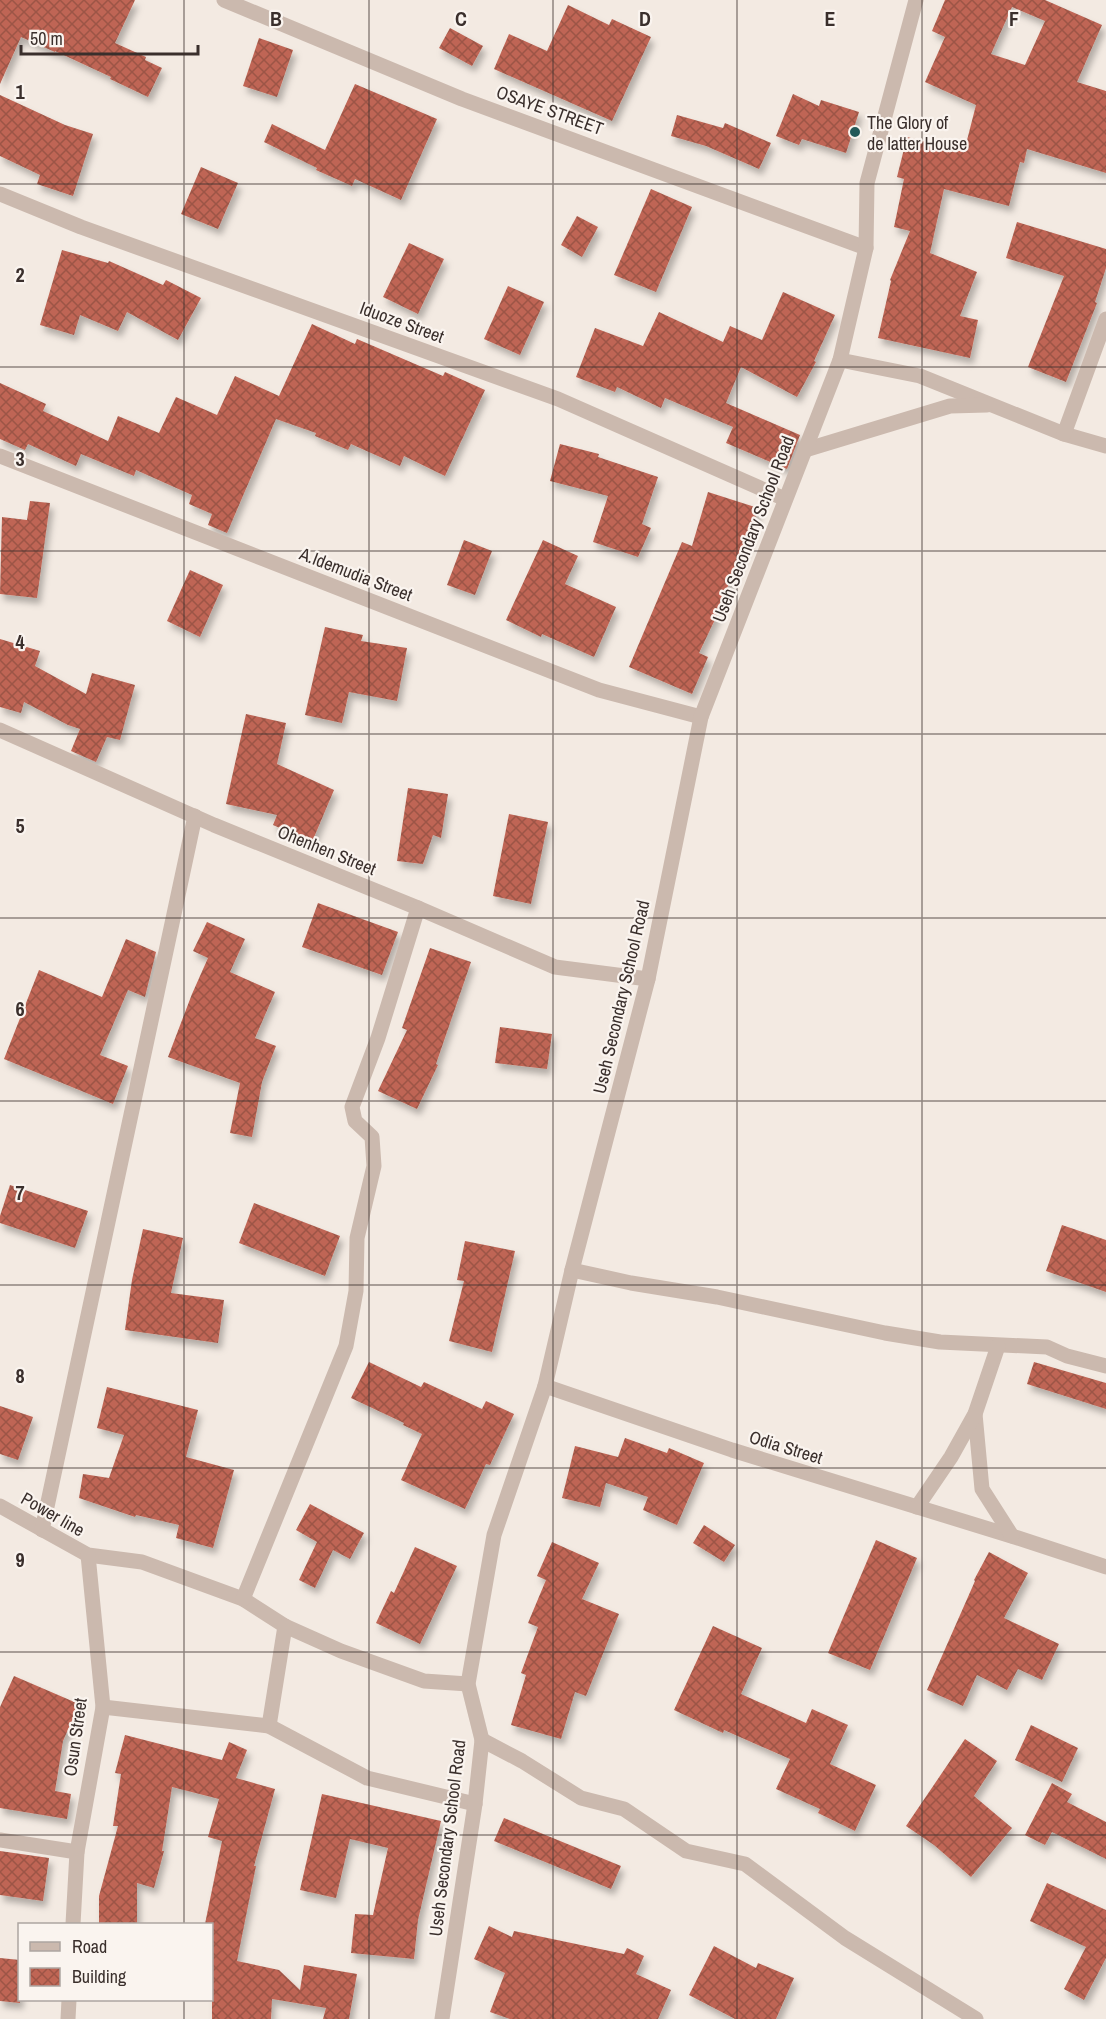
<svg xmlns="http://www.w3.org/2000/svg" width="1106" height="2019" viewBox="0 0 1106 2019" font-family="'Archivo Narrow',sans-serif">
	<defs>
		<pattern id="building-cross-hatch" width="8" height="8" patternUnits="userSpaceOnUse" patternTransform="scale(1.5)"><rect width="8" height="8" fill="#bf6554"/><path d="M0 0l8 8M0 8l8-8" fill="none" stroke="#9c5446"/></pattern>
		<filter id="shadow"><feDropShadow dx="3.5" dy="6" stdDeviation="3" flood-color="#0004"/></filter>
	</defs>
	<rect width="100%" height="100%" fill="#f3eae2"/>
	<g fill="url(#building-cross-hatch)" fill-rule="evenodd" filter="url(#shadow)">
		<polygon points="0,0 135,0 115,43 146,57 145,60 162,68 148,97 110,79 111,77 55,51 55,52 21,37 0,84"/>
		<path d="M945,0H1045L1102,25L1077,82L1106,91V173L1027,149L1024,163L1020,162L1009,206L944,189L930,253L977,272L960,316L978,320L970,358L878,338L891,281L890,280L910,231L894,227L904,179L897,177L907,137L964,152L976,105L925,82L945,37L932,31ZM1012,7L1045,21L1025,65L991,54Z"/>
		<polygon points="568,5 609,25 612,19 651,37 612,121 494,69 509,34 547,51"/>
		<polygon points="450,28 483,46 472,66 439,48"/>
		<polygon points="259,38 293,50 277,97 243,86"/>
		<polygon points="355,84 437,119 401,200 355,179 352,186 316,170 317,168 264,142 272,124 325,150"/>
		<polygon points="793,94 819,106 821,100 859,112 846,153 802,139 799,145 776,136"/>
		<polygon points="0,95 65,125 93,134 73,196 37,184 40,175 0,156"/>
		<polygon points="677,115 723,128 725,123 771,143 759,169 706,146 671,136"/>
		<polygon points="201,167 238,183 218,229 181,214"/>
		<polygon points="651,189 692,207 656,292 614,275"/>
		<polygon points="577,216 598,227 582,257 561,245"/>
		<polygon points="1017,222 1106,249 1106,268 1095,302 1097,303 1066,382 1028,367 1064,276 1006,258"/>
		<polygon points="409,243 444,259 418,314 383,297"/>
		<polygon points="62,250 108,263 109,261 163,285 166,280 201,298 178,340 127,312 118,331 80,315 74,335 40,325"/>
		<polygon points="508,286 544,302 520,355 484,339"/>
		<polygon points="783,292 835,315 814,361 816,362 797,397 741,367 726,403 800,435 787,469 726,443 733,427 665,398 661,408 617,387 615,392 576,377 595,328 643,346 659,312 723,342 730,326 762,340"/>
		<polygon points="312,324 355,344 357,339 443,376 445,372 485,390 445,476 404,456 400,466 351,444 348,450 315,436 316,433 276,419 227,533 208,525 212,514 189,504 192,495 136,470 134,476 81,454 76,466 28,444 25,450 0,439 0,383 46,404 43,411 108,441 118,416 159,433 176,397 217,415 235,376 279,396"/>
		<polygon points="560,444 599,454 598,457 658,477 642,524 651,528 638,557 593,542 608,496 550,481"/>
		<polygon points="708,492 758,508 749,539 718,608 720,609 699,653 708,657 692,694 629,667 682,542 692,546"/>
		<polygon points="30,501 50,503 37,598 0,594 2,517 27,520"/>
		<polygon points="464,540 492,551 475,595 447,585"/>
		<polygon points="543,540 578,556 565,584 616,607 594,657 542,634 541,637 506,620"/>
		<polygon points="190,570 223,585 200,637 167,621"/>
		<polygon points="325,627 363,635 361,641 407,648 397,701 349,692 342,723 305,715"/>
		<polygon points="0,639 40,651 35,666 86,694 92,673 135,685 120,740 107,737 96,762 71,751 80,729 68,725 24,702 21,713 0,707"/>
		<polygon points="246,714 286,723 277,764 334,790 312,842 273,825 277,815 226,804"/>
		<polygon points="408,788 448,794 441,838 433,835 423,864 397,861"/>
		<polygon points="509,814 548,822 531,904 493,896"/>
		<polygon points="318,903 398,932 382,975 302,947"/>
		<polygon points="207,922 245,939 230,972 275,992 255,1038 276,1046 262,1082 252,1137 230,1133 240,1083 168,1057 192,994 208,958 193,951"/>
		<polygon points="126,939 156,952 145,997 128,990 100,1055 128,1066 113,1104 4,1059 39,970 102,997"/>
		<polygon points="430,948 471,962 436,1064 438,1065 417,1109 378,1091 407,1030 402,1028"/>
		<polygon points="500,1027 552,1034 547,1069 495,1063"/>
		<polygon points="10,1185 88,1211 75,1248 0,1223 0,1216"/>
		<polygon points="254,1203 340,1236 325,1276 239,1243"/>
		<polygon points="1062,1225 1106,1240 1106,1292 1046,1271"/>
		<polygon points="143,1229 183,1238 171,1293 224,1300 218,1343 125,1330 132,1280"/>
		<polygon points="465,1241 515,1251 492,1352 449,1341 464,1281 457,1280"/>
		<polygon points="369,1362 421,1387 424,1382 482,1409 486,1401 514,1414 490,1465 486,1464 465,1509 401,1480 422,1434 403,1425 404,1423 351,1398"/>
		<polygon points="1034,1362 1106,1383 1106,1409 1027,1384"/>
		<polygon points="107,1387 198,1410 186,1457 234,1470 213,1548 176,1538 179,1525 136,1515 135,1517 79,1498 83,1474 109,1478 124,1435 97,1428"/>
		<polygon points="0,1406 33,1417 18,1460 0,1454"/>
		<polygon points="625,1438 667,1453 669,1448 704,1463 677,1525 643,1510 648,1497 606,1483 600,1507 562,1498 575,1446 618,1457"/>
		<polygon points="310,1504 364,1533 350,1559 333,1550 315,1588 299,1580 317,1542 296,1530"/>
		<polygon points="704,1525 735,1545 724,1562 693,1543"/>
		<polygon points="876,1540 917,1558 870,1670 828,1653"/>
		<polygon points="552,1542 599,1563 582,1599 619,1614 586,1696 575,1692 561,1739 511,1725 526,1675 521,1673 538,1627 528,1623 546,1580 537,1576"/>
		<polygon points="415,1547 457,1566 420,1644 376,1623 391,1591 394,1593"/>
		<polygon points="989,1552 1028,1573 1004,1618 1059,1644 1042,1680 1018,1669 1007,1690 977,1675 963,1706 927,1690 975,1581 974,1580"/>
		<polygon points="713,1626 762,1648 741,1694 806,1723 812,1709 848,1725 830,1764 876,1785 855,1831 818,1813 820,1809 776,1789 790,1759 724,1730 723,1733 674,1710"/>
		<polygon points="14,1676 79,1704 63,1741 55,1791 71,1794 67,1819 0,1808 0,1707"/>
		<polygon points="1031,1725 1078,1748 1062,1782 1015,1760"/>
		<polygon points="125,1735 222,1760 229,1742 247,1750 236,1778 275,1789 254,1866 256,1866 237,1961 279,1970 300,1990 304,1965 357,1974 349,2019 323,2019 326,2008 272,1999 271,2019 212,2019 212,1924 205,1924 222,1841 208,1837 219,1799 172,1787 162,1851 164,1851 154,1888 137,1883 137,1924 99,1924 99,1896 118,1826 113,1826 121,1774 115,1773"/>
		<polygon points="965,1739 997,1761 974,1796 1012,1828 971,1877 934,1845 906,1826"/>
		<polygon points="1052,1783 1072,1794 1067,1802 1106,1822 1106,1859 1052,1832 1045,1845 1025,1835"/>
		<polygon points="322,1794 441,1821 418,1920 414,1959 351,1953 355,1914 373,1915 388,1848 350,1839 336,1898 300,1890"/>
		<polygon points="504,1818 621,1866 611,1889 494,1841"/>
		<polygon points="0,1851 49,1858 43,1901 0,1895"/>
		<polygon points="1047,1883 1106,1910 1106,1958 1084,2000 1064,1989 1086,1947 1030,1921"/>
		<polygon points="489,1926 512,1937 514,1931 624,1954 627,1948 644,1956 636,1974 671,1990 658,2019 510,2019 490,2012 505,1973 474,1959"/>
		<polygon points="714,1946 756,1968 758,1963 794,1978 776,2019 735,2019 689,1995"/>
		<polygon points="0,1958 20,1960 20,2003 0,2001"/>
	</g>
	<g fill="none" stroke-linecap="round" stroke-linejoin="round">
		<g stroke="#cbb9ae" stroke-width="15">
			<polyline points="224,0 462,99 866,248"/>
			<polyline points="0,194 81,227 558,399 785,499"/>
			<polyline points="840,360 920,376 1064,434 1106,446"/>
			<polyline points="1064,434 1106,319"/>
			<polyline points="805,450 950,406 987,405"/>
			<polyline points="0,456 599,690 701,717"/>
			<polyline points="0,730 214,825 418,908 555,967 648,979"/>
			<polyline points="572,1270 631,1283 717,1297 885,1333 940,1342 1047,1347 1067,1356 1106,1366"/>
			<polyline points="545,1386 732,1450 1018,1538 1106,1567"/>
			<polyline points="975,1414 982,1489 1012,1536"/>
			<polyline points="0,1506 88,1555 142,1562 243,1599 285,1626 341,1651 424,1681 468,1684"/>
			<polyline points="917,1507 951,1457 975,1414 998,1346"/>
			<polyline points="42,1530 195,816"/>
			<polyline points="243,1599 346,1346 356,1291 357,1238 374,1166 372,1137 355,1121 352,1107 378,1038 418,908"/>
			<polyline points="103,1707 269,1726 367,1778 475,1804"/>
			<polyline points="269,1726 285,1626"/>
			<polyline points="482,1740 522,1761 581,1798 624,1809 686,1851 745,1864 845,1938 976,2019"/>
			<polyline points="0,1840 77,1852"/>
			<polyline points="73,1924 77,1852 103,1707 88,1555"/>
			<polyline points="68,2019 69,2000"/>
			<polyline points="442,2019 475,1804 482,1740 468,1684 494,1535 545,1386 572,1270 648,979 701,717 840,360 866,248 867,183 916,0"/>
		</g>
	</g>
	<path fill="none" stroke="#3a2f2c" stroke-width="1.5" stroke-opacity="0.55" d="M184,0V1924M369,0V2019M553,0V2019M737,0V2019M922,0V2019M0,184H1106M0,367H1106M0,551H1106M0,734H1106M0,918H1106M0,1101H1106M0,1285H1106M0,1468H1106M0,1652H1106M0,1835H1106M184,2000V2019"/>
	<circle fill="#235959" stroke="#faf4ef" stroke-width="2" cx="855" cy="132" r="6"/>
	<g text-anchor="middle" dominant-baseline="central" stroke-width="4.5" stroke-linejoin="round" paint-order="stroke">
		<g font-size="18" fill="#3a2f2c" stroke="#faf4ef">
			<text transform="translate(550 110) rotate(20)">OSAYE STREET</text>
			<text transform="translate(402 322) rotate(20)">Iduoze Street</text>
			<text transform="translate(753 529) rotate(-69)">Useh Secondary School Road</text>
			<text transform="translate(356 574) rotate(21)">A.Idemudia Street</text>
			<text transform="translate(327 850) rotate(22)">Ohenhen Street</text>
			<text transform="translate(621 997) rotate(-77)">Useh Secondary School Road</text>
			<text transform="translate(786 1447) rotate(17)">Odia Street</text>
			<text transform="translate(53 1514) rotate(30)">Power line</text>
			<text transform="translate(75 1737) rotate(-82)">Osun Street</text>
			<text transform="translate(447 1838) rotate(-83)">Useh Secondary School Road</text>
		</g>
		<g font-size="18" fill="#3a2f2c" stroke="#faf4ef" text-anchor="start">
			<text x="867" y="122">The Glory of<tspan x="867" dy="21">de latter House</tspan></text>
		</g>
	</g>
	<g font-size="20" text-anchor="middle" font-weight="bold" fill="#3a2f2c" stroke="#faf4ef" stroke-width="4.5" stroke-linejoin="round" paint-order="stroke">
		<text x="276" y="26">B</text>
		<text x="461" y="26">C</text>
		<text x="645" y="26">D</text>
		<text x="830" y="26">E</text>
		<text x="1014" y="26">F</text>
		<text x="20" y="99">1</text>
		<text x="20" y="282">2</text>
		<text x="20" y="466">3</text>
		<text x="20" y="649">4</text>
		<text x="20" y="833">5</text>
		<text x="20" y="1016">6</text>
		<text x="20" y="1200">7</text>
		<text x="20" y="1383">8</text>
		<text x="20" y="1567">9</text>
	</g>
	<rect x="18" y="1923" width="195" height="78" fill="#faf4ef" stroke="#ada5a1" stroke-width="1.5"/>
	<rect x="30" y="1942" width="30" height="9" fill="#cbb9ae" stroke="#ada5a1" stroke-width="1.5"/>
	<text x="72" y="1953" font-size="18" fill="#3a2f2c">Road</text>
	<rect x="30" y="1968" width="30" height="18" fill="url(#building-cross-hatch)" stroke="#ada5a1" stroke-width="1.5"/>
	<text x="72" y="1983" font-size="18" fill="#3a2f2c">Building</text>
	<path d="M21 45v9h177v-9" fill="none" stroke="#3a2f2c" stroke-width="3"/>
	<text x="30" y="45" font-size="18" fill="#3a2f2c" stroke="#faf4ef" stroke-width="4.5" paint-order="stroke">50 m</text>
</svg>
